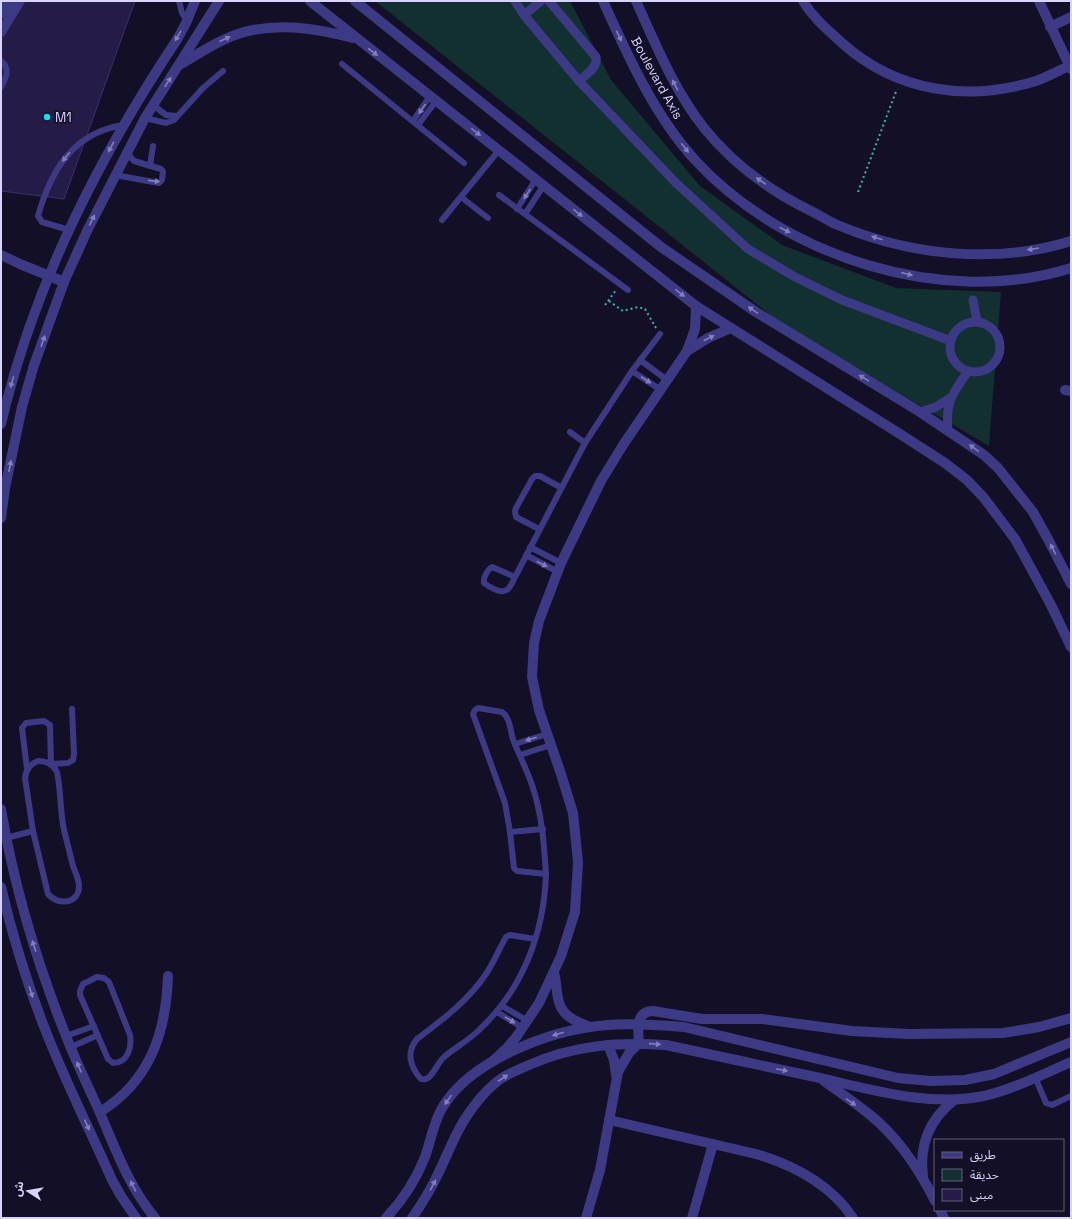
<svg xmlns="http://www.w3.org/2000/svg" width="1072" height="1219" viewBox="0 0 1072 1219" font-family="'Space Grotesk','Noto Sans Arabic',sans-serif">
	<rect width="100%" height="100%" fill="#130f26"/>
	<polygon fill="#12302f" points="375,1 570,1 611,80 700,186 782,245 896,288 1001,292 989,446 783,325"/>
	<polygon fill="#241b47" stroke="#3b2d73" points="21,1 135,1 64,199 1,191 1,42"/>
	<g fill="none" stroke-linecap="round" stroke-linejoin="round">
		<g stroke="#2fb8b0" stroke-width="2" stroke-dasharray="2 3" stroke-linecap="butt">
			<polyline points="858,192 897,89"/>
			<polyline points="609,301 623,311 638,307 645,309 656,328"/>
			<polyline points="605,305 616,290"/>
		</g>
		<g stroke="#3d3a85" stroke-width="6">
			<polyline points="179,1 182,13 187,20"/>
			<path d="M1,61C11,69 6,78 1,87"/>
			<polyline points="342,64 464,163"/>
			<polyline points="153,105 166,115 177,116"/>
			<polyline points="145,118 166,123 174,120 203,88 223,71"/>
			<polyline points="413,121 430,96"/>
			<polyline points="418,125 436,101"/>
			<polyline points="150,166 153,146"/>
			<polyline points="115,175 159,183 162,180 163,171 161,169 134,161 127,153"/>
			<polyline points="499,195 628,290"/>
			<polyline points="461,197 488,218"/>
			<polyline points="517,209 536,179"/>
			<polyline points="525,214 544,185"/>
			<polyline points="442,220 499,150"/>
			<path d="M69,230L42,222L38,216C51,170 73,133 123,125"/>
			<polyline points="640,360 667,380"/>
			<polyline points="632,371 661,390"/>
			<polyline points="570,432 585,443"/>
			<polyline points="539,529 516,517 515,511 516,508 532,479 535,476 540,476 560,487"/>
			<polyline points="530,547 561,563"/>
			<polyline points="526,555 558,572"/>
			<path d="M492,567L515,577C513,581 511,586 508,589C502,595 489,587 484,583C483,578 487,570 492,567Z"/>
			<polyline points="515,577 585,443 632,371 660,334"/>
			<path d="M478,708L502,712C511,718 510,733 514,742C520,757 527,770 532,785C542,814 544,843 546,874L517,871L514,868L510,832L505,803L473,714L475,710Z"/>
			<polyline points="515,744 547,734"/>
			<polyline points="520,755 551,745"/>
			<path d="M38,761C47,761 53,764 57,772C61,791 60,811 64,830C67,842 70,854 73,866C75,872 79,879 79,886C79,904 58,906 48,894L33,831L25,778C26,769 30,764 38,761Z"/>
			<polyline points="27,769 22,728 26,723 44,721 50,725 51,764 68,763 73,760 74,754 72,709"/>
			<polyline points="510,832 543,829"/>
			<polyline points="6,838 33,831"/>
			<path d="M535,939L510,935L506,937C499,949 494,962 486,974C468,1001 442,1020 417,1039C406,1052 410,1067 421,1079C431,1082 436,1065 443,1058C454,1048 468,1041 479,1030C523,989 544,933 546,874"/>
			<path d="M97,977L104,978L109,982L130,1035C132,1047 128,1063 113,1063L108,1059L80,995V991L83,984Z"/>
			<polyline points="502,1006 528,1021"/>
			<polyline points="497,1012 523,1028"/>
			<polyline points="66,1036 94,1026"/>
			<polyline points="71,1047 98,1035"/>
			<polyline points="1035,1077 1046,1103 1052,1105 1071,1096"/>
		</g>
		<g stroke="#3d3a85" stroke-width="9">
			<polyline points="515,1 524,15 579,81 676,183 748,249 795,277 842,300 951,341"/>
			<path d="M549,1L596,57C598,68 586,74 579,81"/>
			<polyline points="524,15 541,1"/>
			<polyline points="973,300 977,322"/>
			<circle cx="975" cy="347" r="25"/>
			<polyline points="920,412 936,407 950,398"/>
			<path d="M948,430C945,401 953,394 968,371"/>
		</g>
		<g stroke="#3d3a85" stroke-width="10">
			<path d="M803,1C813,18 828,30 842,43C897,92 967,102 1036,81C1047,77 1058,71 1069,66"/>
			<polyline points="1039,1 1071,69"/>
			<polyline points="1,14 9,1"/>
			<polyline points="1050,27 1071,17"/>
			<polyline points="1,32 20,1"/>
			<polyline points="1,255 20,264 64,282"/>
			<polyline points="687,351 708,338 731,328"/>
			<polyline points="1065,390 1071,391"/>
			<path d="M1,424C34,284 99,157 178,38L186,23L195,1"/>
			<polyline points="1,518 5,488 22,407 34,365 64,282 87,231 145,118 219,1"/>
			<path d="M1,809C14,886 37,963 66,1036C76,1062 89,1088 100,1113C116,1150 129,1187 155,1218"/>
			<path d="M1,887C12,934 26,980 43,1024C63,1077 89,1128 112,1180L121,1196L136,1218"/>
			<path d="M554,973C557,983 556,993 559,1002C563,1017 577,1022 590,1027"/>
			<polyline points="608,1045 614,1060 616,1075"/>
			<polyline points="493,1061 507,1048 517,1036 539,1003 561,956 575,912 578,862 573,813 561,774 539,710 532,677 534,643 539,621 561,563 601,481 623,445 687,351 695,329 696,306"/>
			<path d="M824,1081C839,1092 854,1102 869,1114C898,1137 918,1167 935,1201"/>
			<path d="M100,1112C150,1081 166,1033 168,976"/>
			<path d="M609,1120L756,1154C793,1165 830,1184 853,1218"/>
			<path d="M923,1176C919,1145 930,1119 954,1100"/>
			<polyline points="940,1210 944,1218"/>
			<path d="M386,1218C403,1200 416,1180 425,1157C431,1140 433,1124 442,1108C471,1059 553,1029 608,1025C633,1023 659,1025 684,1027L898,1078L931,1081L965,1080L994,1074L1071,1042"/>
			<path d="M412,1218C421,1205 430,1191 437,1176C446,1158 453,1139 463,1122C473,1106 486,1089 502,1078C510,1073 520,1069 529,1065C574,1045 618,1042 666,1045C717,1056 769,1067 820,1078C873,1090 929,1107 984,1096C1014,1089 1043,1074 1071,1062"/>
			<path d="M586,1218L600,1170L618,1072L629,1053L639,1043C638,1031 635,1011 653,1011L702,1019H762L852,1031L909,1034L1003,1033L1039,1027L1071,1018"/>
			<polyline points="692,1218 713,1144"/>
		</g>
		<g stroke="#3d3a85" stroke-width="10">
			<polyline points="310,1 696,306 900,434 945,463 967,480 984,498 1015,539 1051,605 1071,647"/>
			<polyline points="355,1 661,247 756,312 920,412 984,455 998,468 1033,512 1049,541 1071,584"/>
			<path d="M603,1C628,56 654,115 695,160C784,257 944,308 1071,268"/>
			<path d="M636,1C656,45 674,90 704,128C733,164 770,191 811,211C819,215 827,220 835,224C908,255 994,265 1071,241"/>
			<path d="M179,65C197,55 215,42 235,35C273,21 315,28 353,38"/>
		</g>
	</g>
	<defs><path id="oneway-solid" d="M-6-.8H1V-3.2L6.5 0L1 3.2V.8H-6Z"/></defs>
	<g fill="#837fbc">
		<use href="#oneway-solid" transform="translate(178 36) rotate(121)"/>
		<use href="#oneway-solid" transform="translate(619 36) rotate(64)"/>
		<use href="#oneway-solid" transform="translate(225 39) rotate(-24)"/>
		<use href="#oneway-solid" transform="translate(373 52) rotate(38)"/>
		<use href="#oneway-solid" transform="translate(168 82) rotate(-57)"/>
		<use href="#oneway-solid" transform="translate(675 85) rotate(-118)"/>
		<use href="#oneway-solid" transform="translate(422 109) rotate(125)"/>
		<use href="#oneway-solid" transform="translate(476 132) rotate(38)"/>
		<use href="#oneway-solid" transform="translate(111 147) rotate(119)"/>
		<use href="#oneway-solid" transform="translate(685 148) rotate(52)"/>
		<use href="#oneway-solid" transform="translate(66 157) rotate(129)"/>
		<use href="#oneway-solid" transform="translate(154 181) rotate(6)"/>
		<use href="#oneway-solid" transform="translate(761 181) rotate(-145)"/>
		<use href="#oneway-solid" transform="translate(527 194) rotate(123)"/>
		<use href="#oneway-solid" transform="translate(578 213) rotate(39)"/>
		<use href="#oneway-solid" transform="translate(92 220) rotate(-64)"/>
		<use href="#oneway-solid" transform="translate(785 230) rotate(28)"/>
		<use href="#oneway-solid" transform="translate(877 238) rotate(-163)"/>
		<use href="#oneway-solid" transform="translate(1033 249) rotate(171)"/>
		<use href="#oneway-solid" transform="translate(907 274) rotate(14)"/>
		<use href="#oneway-solid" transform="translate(680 293) rotate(38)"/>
		<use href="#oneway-solid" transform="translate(753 310) rotate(-146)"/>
		<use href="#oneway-solid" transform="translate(709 338) rotate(-27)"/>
		<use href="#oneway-solid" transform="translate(43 341) rotate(-71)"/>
		<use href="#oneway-solid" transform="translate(864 378) rotate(-149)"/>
		<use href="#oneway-solid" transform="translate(646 380) rotate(33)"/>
		<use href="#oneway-solid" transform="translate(12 382) rotate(106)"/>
		<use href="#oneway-solid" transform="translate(974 448) rotate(-144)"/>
		<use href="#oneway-solid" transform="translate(10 466) rotate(-79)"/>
		<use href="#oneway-solid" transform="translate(1053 549) rotate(-117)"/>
		<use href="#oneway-solid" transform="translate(542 564) rotate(27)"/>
		<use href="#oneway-solid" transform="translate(531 739) rotate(162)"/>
		<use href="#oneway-solid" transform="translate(34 946) rotate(-108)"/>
		<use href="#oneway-solid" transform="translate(31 992) rotate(72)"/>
		<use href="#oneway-solid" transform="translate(510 1020) rotate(32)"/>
		<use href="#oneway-solid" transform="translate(558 1034) rotate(164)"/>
		<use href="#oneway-solid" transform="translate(655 1044) rotate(4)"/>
		<use href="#oneway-solid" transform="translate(79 1067) rotate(-113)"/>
		<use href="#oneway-solid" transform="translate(782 1070) rotate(12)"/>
		<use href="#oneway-solid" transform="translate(503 1078) rotate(-33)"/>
		<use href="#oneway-solid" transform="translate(448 1100) rotate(126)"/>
		<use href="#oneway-solid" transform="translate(851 1102) rotate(34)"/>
		<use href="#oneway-solid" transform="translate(87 1125) rotate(66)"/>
		<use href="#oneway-solid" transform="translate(433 1185) rotate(-62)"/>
		<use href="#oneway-solid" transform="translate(133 1186) rotate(-118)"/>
	</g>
	<circle fill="#00e5ff" stroke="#130f26" stroke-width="1.5" cx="47" cy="117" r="4"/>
	<g text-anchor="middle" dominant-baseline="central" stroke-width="3" stroke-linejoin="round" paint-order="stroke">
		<g font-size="13" fill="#d9d4ff" stroke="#130f26">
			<text transform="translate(657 78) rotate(61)">Boulevard Axis</text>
		</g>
		<g font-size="13" fill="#d9d4ff" stroke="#130f26" text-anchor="start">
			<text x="55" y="117">M1</text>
		</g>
	</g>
	<rect width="1072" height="1219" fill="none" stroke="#d9d4ff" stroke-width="4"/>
	<rect x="934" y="1139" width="130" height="72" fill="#130f26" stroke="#625e7d"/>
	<rect x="942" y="1152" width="20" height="6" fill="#3d3a85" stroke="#625e7d"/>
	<text x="970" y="1159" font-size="12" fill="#d9d4ff">طريق</text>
	<rect x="942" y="1169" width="20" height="12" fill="#12302f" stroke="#625e7d"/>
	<text x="970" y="1179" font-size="12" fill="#d9d4ff">حديقة</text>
	<rect x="942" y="1189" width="20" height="12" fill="#241b47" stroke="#625e7d"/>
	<text x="970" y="1199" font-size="12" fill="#d9d4ff">مبنى</text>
	<g transform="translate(28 1191) rotate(282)" stroke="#130f26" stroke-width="3" paint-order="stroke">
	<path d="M0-3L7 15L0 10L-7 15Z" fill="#d9d4ff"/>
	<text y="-6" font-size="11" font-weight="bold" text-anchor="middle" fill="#d9d4ff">ش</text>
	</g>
</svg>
